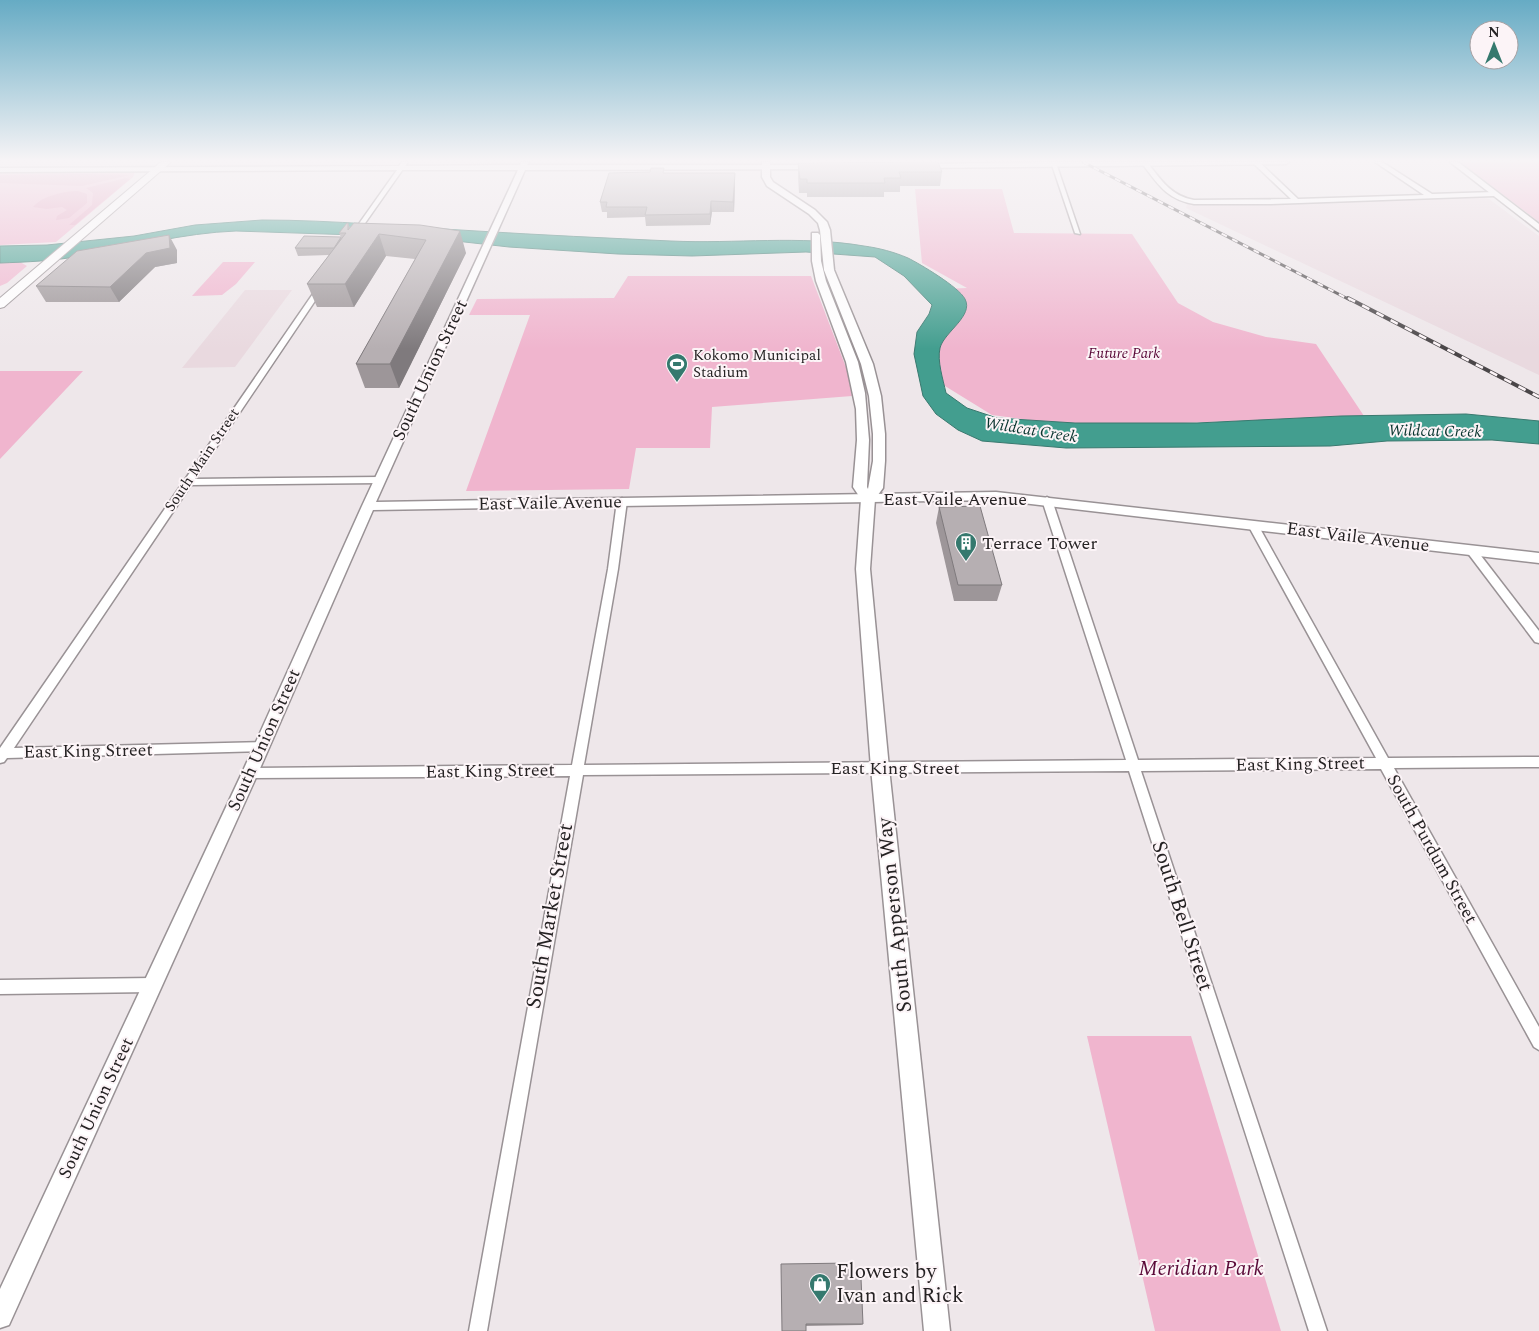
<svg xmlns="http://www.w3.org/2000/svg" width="1539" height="1331" viewBox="0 0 1539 1331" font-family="Spectral,serif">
	<rect width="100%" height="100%" fill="#eee7ea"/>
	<g fill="#e9d9df">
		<polygon points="1439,197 1480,197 1489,199 1539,236 1539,375 1186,208 1187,204 1300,203"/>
		<polygon points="245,290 292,290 235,367 182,368"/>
	</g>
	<g fill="#f0b5ce">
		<polygon points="1460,162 1539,162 1539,222"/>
		<polygon points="0,171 135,172 133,177 56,242 0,245"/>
		<polygon points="915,189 1002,189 1014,233 1132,234 1178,303 1213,322 1266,337 1316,344 1364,416 1080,427 992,415 932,378 943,289 967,288 922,263"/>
		<polygon points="20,262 27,266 7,283 0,286 0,263"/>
		<polygon points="223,262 255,262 236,284 222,295 192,296"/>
		<polygon points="628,276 811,276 847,370 852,396 712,407 710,448 636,448 629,489 466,491 530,315 469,315 477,299 614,298"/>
		<polygon points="0,371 83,371 0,459"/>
		<polygon points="1087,1036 1191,1036 1281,1331 1155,1331"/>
	</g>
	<g fill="#e6a1bf">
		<polygon points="84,174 130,175 82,186 0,183 0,175"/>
		<polygon points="126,178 130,179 75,225 69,225 92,205 93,193 86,188"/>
		<path d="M78,191L87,194V203L69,218L56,220L57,216L67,210L62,207L47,209L33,207C42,196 64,191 78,191Z"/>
	</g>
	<path fill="#439e8f" stroke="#3a796f" d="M262,220C334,220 405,227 477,231C541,235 606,238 671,241C735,244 800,235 864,246C879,248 894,252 908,258C920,264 959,287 965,299C974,316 944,332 940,348C937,361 943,379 946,393L967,408L997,418L1075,423H1197L1341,416L1466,414L1539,421V444L1492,440L1387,441L1330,446L1066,448L982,441L958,430L936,414L923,396L914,354L917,332L929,314L932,305L904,276L875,257L806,252L692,256L618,254L509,247L438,239L384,236L236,231C183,233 132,247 80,256C55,261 26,262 0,263V246L47,245L134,236L195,225Z"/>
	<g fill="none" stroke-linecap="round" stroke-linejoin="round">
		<g stroke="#999295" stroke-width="3">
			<g id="minor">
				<polygon points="402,162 408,162 356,236 354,237 351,235 397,170 0,172 0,168 399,166"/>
				<path d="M1141,162H1147C1161,180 1171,196 1194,200L1291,199L1252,162H1259L1298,199L1424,195L1375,162H1382L1432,194L1494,192L1497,194L1494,196L1271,204H1194C1166,199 1158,184 1141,162Z"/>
				<polygon points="1052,165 1057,166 1080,234 1075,233"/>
				<polygon points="319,285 325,286 195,479 380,477 385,480 380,483 191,485 14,748 262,742 266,743 268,747 266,751 7,758 4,762 0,763 0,748"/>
				<polygon points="1047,497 1052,500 1138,760 1376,758 1248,525 1253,522 1258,525 1388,758 1539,757 1539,767 1394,768 1539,1027 1539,1050 1534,1047 1381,769 1141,771 1327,1331 1309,1331 1129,771 583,775 487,1331 469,1331 570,776 250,778 246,777 244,773 246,769 250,768 572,765 608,569 617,501 622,498 627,501 618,569 584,765 1126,760 1042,500"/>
				<polygon points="1471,547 1475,548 1539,631 1539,643 1535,642 1467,552 1466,550 1467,548"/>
				<polygon points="153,978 158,980 160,985 158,990 153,992 0,994 0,980"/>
			</g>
		</g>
		<g stroke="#999295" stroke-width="3">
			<g id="tertiary">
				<polygon points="521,162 529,162 527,165 817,165 821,167 817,169 525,170 376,502 996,492 1539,553 1539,563 996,500 373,510 258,773 9,1325 0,1328 0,1289 242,773 362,506 518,170 401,170 397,168 401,166 520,165"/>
				<polygon points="1044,162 1289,162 1286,164 920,168 916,166 920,164"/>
				<polygon points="1450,162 1458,162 1539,224 1539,231"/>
			</g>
		</g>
		<g stroke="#999295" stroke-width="3">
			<polygon id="secondary" points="762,162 770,162 770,177 773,182 815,210 827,222 830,230 834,270 873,364 881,396 885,434 885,461 883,488 875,499 870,569 889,768 950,1331 924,1331 871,768 856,569 861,499 853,487 857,440 856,409 846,362 816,281 812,261 812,233 818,233 820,235 821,261 826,281 858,362 865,393 869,440 867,487 868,489 873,461 873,434 869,396 861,364 824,270 820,230 818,223 809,214 767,186 762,177"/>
		</g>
		<g stroke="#999295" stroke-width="2">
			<polygon id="primary" points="161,162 171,162 4,307 0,308 0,298"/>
		</g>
		<use href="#minor" fill="#fff" fill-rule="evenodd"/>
		<use href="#tertiary" fill="#fff" fill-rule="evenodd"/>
		<use href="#secondary" fill="#fff" fill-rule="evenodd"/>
		<use href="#primary" fill="#fff" fill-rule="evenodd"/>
		<g stroke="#4a4648" stroke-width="3">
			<polyline id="rail-far1" points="1083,162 1350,300"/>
		</g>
		<g stroke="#4a4648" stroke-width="4">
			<polyline id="rail" points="1348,298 1539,397"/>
		</g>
		<use href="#rail-far1" stroke="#fcf4f7" stroke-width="2" stroke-dasharray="6" stroke-linecap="butt"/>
		<use href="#rail" stroke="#fcf4f7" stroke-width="2.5" stroke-dasharray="8" stroke-linecap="butt"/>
	</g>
	<g fill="#9d9699">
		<polygon points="798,163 942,172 940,186 900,186 900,192 884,192 884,197 807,197 807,193 799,193 798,176"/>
		<polygon points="735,183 734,212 712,212 710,225 646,226 645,217 607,218 607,212 602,212 600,202"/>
		<polygon points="348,223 350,228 420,225 466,253 399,388 365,388 356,364 415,259 386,256 354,307 317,307 307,284 329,255 298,256 295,248 341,237 339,233"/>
		<polygon points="177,250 177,263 155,267 119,302 46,302 36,286"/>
		<polygon points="939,507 1002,585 997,601 954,601 936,523"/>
		<polygon points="853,1278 863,1324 861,1325 806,1326 782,1331"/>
	</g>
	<g fill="#7f7a7d">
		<polygon points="735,173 735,183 734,212 733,202"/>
		<polygon points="711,201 712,212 710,225 710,214"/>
		<polygon points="460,231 466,253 399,388 390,364"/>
		<polygon points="379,234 386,256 354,307 345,284"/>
		<polygon points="169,235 177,250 177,263 155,267 119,302 110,287 146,253"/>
		<polygon points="341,237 344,244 336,255 334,248"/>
	</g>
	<g fill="#b6afb2" stroke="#7f7a7d">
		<polygon points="938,162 942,172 899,172 901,178 884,178 885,183 807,183 807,179 800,179 798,163"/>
		<polygon points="651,168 664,168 663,173 735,173 733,202 711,201 710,214 645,215 647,207 606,207 607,202 600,202 609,173 650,172"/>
		<polygon points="347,223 348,223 348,230 354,223 420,225 460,231 390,364 356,364 426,240 379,234 345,284 307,284 346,233 339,233"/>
		<polygon points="169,235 170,248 146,253 110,287 36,286 77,251"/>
		<polygon points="304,236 341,237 334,248 295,248"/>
		<polygon points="980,506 1002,585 958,585 939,507"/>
		<polygon points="851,1263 853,1278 861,1278 863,1324 806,1324 806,1331 782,1331 781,1264"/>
	</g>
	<linearGradient id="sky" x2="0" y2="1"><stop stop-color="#66abc4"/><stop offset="0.46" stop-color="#f7f4f6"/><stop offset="1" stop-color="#f7f4f6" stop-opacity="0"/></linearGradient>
	<rect width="1539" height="349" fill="url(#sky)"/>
	<defs>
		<g id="stadium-pin" transform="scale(1.125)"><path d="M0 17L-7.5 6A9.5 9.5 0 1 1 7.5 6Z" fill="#35796e" stroke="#fcf4f7"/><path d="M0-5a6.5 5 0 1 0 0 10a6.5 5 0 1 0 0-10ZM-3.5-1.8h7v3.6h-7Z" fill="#fff"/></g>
		<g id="building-pin" transform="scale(1.125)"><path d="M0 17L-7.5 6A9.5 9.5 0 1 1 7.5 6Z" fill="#35796e" stroke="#fcf4f7"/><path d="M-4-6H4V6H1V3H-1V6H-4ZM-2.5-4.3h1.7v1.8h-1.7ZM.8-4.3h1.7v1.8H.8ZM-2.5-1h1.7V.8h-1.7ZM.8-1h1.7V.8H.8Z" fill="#fff"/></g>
		<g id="shop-pin" transform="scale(1.125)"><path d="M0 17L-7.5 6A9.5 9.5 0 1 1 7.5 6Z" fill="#35796e" stroke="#fcf4f7"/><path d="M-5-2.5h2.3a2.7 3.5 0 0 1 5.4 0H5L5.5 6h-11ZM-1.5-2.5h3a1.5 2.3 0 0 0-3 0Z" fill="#fff"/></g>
	</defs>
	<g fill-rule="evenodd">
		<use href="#stadium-pin" x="677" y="364"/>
		<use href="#building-pin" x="966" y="543"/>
		<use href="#shop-pin" x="820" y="1284"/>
	</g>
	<g text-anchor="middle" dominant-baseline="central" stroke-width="4" stroke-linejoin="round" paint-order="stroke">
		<g font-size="15" font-style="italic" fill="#5b0a39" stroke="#fcf4f7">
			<text x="1124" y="353">Future Park</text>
		</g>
		<g font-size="15" fill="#252223" stroke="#fcf4f7" text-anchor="start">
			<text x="693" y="355">Kokomo Municipal<tspan x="693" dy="17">Stadium</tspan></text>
		</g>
		<g font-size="15" fill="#252223" stroke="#fcf4f7">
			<text transform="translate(202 460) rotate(-56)">South Main Street</text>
		</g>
		<g font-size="16" font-style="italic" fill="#08342e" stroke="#fcf4f7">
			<text transform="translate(1031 430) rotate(9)">Wildcat Creek</text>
			<text transform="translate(1435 431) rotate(1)">Wildcat Creek</text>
		</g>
		<g font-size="18" fill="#252223" stroke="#fcf4f7">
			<text transform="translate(430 370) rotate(-65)">South Union Street</text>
			<text x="955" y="499">East Vaile Avenue</text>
			<text transform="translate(550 503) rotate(-1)">East Vaile Avenue</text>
			<text transform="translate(1358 537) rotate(7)">East Vaile Avenue</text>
			<text transform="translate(264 740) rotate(-66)">South Union Street</text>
			<text transform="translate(88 751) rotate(-1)">East King Street</text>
			<text transform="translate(1300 764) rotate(-1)">East King Street</text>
			<text x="895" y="768">East King Street</text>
			<text transform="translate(490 771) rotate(-1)">East King Street</text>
			<text transform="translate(1432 849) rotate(61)">South Purdum Street</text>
			<text transform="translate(96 1108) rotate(-65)">South Union Street</text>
		</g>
		<g font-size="18" fill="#252223" stroke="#fcf4f7" text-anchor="start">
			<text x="982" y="543">Terrace Tower</text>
		</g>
		<g font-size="21" fill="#252223" stroke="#fcf4f7">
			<text transform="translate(895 915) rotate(-96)">South Apperson Way</text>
			<text transform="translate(550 916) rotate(-80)">South Market Street</text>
			<text transform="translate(1182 916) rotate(72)">South Bell Street</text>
		</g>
		<g font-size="21" font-style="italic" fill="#5b0a39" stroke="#fcf4f7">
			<text x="1201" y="1269">Meridian Park</text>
		</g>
		<g font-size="21" fill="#252223" stroke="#fcf4f7" text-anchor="start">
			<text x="836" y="1272">Flowers by<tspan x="836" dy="24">Ivan and Rick</tspan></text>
		</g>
	</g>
	<g transform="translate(1494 45)"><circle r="24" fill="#fcf4f7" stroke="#a6a0a2"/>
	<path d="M0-4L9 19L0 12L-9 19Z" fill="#35796e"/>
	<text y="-8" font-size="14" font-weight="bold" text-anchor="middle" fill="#252223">N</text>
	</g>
</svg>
